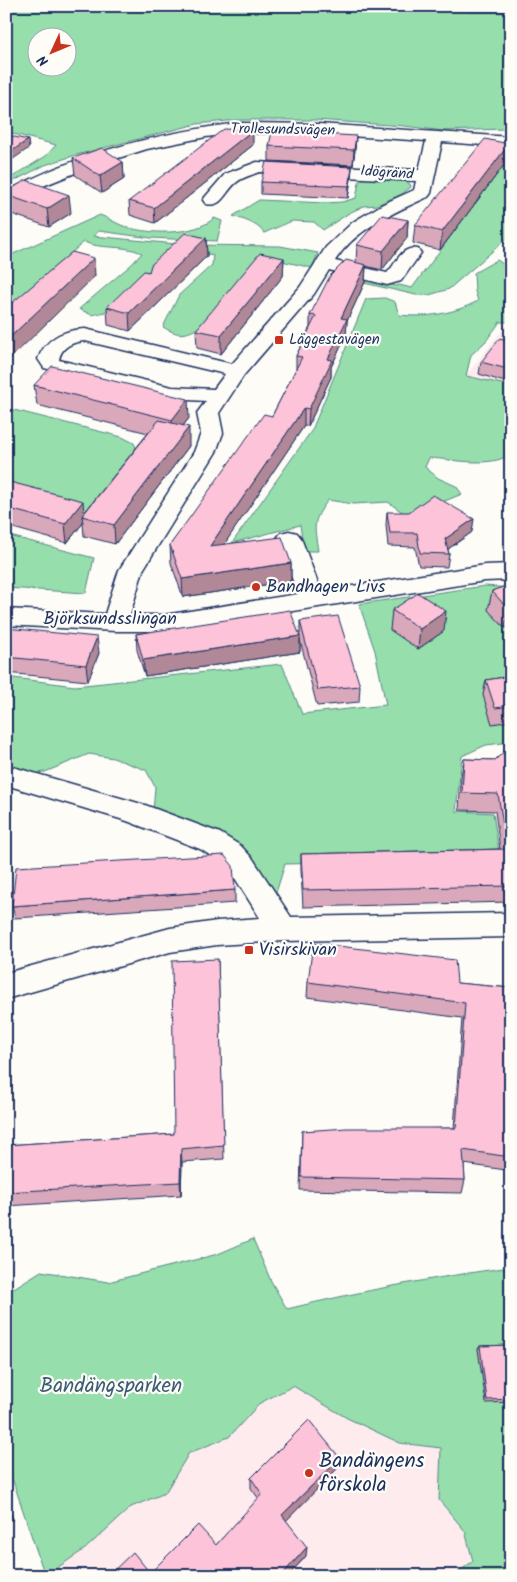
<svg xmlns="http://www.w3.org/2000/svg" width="517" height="1582" viewBox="0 0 517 1582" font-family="Kalam,sans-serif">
	<rect width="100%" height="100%" fill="#fdfcf7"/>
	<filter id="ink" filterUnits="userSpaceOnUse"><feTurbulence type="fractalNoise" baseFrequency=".02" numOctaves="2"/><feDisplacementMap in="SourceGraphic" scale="10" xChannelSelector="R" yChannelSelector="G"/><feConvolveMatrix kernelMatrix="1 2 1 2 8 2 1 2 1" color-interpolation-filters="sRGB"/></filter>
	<g filter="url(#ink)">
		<g fill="#fdebee">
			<polygon points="511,319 511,433 457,387"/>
			<polygon points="293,1386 453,1418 439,1500 465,1531 473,1561 453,1576 46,1576 85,1549 131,1507 165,1493 189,1453 229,1437 260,1403"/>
		</g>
		<g fill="#96deac" stroke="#588685" fill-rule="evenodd">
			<path d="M6,6H448L471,12H511V111L504,129L444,131L404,126L315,120H237L197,124L76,155L45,165L6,185V181L46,156L56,145L6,132ZM38,38H68V68H38Z"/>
			<polygon points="511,160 511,235 449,289 429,295 416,295 351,280 341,272 396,286 399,285 412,288 507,161"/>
			<path d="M360,177L402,180L410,184L411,187L402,194L377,205L364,206L349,213L323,230L314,222L292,221L264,233C257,223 244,220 233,216L259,200L325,203L342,202L356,198Z"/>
			<path d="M100,215C108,218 114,222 121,225C144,235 196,236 214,218L222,221L217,241L151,238L99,231L93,236L186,245L280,246L318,253L312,268L269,258L201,326C186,336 178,336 163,327L179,295L212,265L213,255L186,249L156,265L105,312L92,315L79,309L132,264L142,253C121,244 102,250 84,242L6,309V260L11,255Z"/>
			<path d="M497,260L511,269V322H500L486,341L471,355L466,376L511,386V453C494,469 451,459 429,458L425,467L438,478L456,486L462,494L408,516L388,502L353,504L328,500C312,522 314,524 318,551H304L300,525L232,543L312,430L366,299L385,298L395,302L399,315C426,318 453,314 478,301L475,291L474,273Z"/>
			<polygon points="6,408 122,437 134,443 137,450 92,508 80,512 6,493"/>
			<polygon points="6,535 94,558 86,593 6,588"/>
			<polygon points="485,586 511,588 511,742 486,745 462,756 456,811 493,813 500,859 285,864 275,896 153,812 155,787 146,770 113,758 89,754 45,772 28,774 6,765 6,677 75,686 282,664 302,714 386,705 375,651 359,604"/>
			<path d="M253,1239L271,1281L287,1309C361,1291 435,1277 511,1267V1576H453L473,1561L465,1531L439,1500L441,1448L400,1443L347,1418L293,1386L260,1403L229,1437L189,1453L165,1493L131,1507L85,1549L45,1576L13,1481L6,1470V1293L41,1271L108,1282L218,1254Z"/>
		</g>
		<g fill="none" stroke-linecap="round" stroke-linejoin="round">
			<g stroke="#1b2f5e" stroke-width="3">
				<g id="minor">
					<path d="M238,123L319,124L511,137V147L442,142L431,193L428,197C395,212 355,229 335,261L387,273C397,263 401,245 418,249L421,253L401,281L387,285L329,270L314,294L244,375L219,413L223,433L216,452L143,570L130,615H164L298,594L277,538L281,533L289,531L297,533L301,538L321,591L485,565L511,564V580L485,581L164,631H115L6,625V609L105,614L119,570L194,452L201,433L197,413L206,401L172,399L44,368L38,359C46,338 63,330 85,329L232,364L300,287L326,247L353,222L383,204L414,190L416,181L259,172C252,175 243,177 237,182C225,191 223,208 206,204L203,200L206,196L225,174L257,162L419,170L426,141L319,134L238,133L206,137L147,149L90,167L43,186L6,204V192C77,153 158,133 238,123ZM85,341L225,374L214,389L172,387L59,360C61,347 72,342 85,341Z"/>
					<polygon points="6,765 145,805 220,833 241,846 253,859 291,917 511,913 511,937 283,941 217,945 170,952 6,999 6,973 170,928 217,921 260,918 233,875 221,862 200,849 127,821 6,785"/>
				</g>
			</g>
			<use href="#minor" fill="#fdfcf7" fill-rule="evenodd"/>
		</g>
		<g fill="#d9a8bb" stroke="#1b2f5e">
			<polygon points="356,136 355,150 353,165 269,161 269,146"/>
			<polygon points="253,145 155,223 130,215 129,201"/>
			<polygon points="73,158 123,162 124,179 102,193 75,175"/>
			<polygon points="507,161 440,250 413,243 415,225"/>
			<polygon points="352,167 351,179 348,198 261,194 261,182"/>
			<polygon points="6,192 71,213 49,227 6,212"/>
			<polygon points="408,220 407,238 382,270 366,266 365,282 347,321 346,336 331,367 331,377 308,426 304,426 224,544 291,563 291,581 183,597 171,563 170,545 272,416 296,369 296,356 310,327 310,315 356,262 357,245"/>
			<polygon points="206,238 207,256 130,331 108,325 107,307 149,272"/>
			<polygon points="284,258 283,276 221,354 197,348 196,330"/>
			<polygon points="511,335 511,384 479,374 481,362 507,340"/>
			<polygon points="34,385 189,418 183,426 189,446 115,544 84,536 83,523 67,543 6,526 6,481 84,513 148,433 37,405"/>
			<polygon points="387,512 472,532 448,549 449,554 447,567 419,566 415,547 388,546 386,525"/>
			<polygon points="511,584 511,626 505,628 488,610 492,591"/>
			<polygon points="392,610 444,631 418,649 390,630"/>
			<polygon points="300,621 360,686 359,702 317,706 300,640 300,652 145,676 137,650 136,634 300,634"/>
			<polygon points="6,628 99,653 88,681 6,673"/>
			<polygon points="511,676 511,721 492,724 483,695 486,680"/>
			<polygon points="511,745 511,902 303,907 301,870 301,854 500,849 495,811 459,810 461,776 464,759 495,760"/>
			<polygon points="235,890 235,903 15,918 12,906"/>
			<polygon points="218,959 224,1159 182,1162 181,1195 6,1206 6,1145 174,1134"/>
			<polygon points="308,982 457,983 511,988 510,1157 506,1170 464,1164 465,1180 462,1193 300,1190 302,1131 454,1128 462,1018 307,997"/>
			<polygon points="511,1345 511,1402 486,1403 478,1349 480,1346"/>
			<polygon points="338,1468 286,1520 306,1556 288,1576 108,1576 150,1573 216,1545 259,1499 251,1488 251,1478"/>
		</g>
		<g fill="#b08898" stroke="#1b2f5e">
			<polygon points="253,130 253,145 155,223 154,208"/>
			<polygon points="356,136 355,150 353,165 354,150"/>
			<polygon points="28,140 29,148 6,164 6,155"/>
			<polygon points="509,144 507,161 440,250 442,232"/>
			<polygon points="123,162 124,179 102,193 100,176"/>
			<polygon points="352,167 351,179 348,198 349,186"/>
			<polygon points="69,195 71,213 49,227 47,209"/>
			<polygon points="408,220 407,238 382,270 383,251"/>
			<polygon points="7,238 9,253 6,256 6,239"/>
			<polygon points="206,238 207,256 130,331 129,313"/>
			<polygon points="94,258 95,276 13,356 6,363 6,341"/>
			<polygon points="284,258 283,276 221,354 221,335"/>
			<polygon points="366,265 365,282 347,321 346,336 331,367 331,377 308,426 309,409 328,359 341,318"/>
			<polygon points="188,399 189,418 173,439 172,420"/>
			<polygon points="304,408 304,426 211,564 210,546"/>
			<polygon points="189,427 189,446 115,544 114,525"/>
			<polygon points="83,501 84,517 82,516 83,523 67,543 65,524"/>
			<polygon points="474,519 472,532 444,552 445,539"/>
			<polygon points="291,563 291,581 183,597 182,579"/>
			<polygon points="511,608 511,626 505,628 508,609"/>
			<polygon points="446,611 444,631 418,649 420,629"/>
			<polygon points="300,636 300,652 145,676 143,660"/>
			<polygon points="97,637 99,653 88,681 86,665"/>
			<polygon points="181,1149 182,1162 181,1195 180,1182"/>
			<polygon points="340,1458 338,1468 282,1525 282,1515"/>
			<polygon points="6,1501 13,1519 6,1523"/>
			<polygon points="307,1547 306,1556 288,1576 281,1576"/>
		</g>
		<g fill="#fcc3d9" stroke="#1b2f5e">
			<polygon points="224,129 253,130 154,208 129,201"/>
			<polygon points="272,131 356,136 354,150 269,146"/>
			<polygon points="6,135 28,140 6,155"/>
			<polygon points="485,139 509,144 442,232 415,225"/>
			<polygon points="102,148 123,162 100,176 73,158"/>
			<polygon points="266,162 352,167 349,186 261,182"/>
			<polygon points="26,180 69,195 47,209 6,195 6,192"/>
			<polygon points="382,215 408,220 383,251 357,245"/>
			<polygon points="185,233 206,238 129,313 107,307 144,271 149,272 151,265"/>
			<polygon points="72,252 94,258 6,341 6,308"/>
			<polygon points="260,253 284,258 221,335 196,330"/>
			<polygon points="346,260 366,265 341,318 347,319 328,359 332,360 309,409 304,408 210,546 282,537 291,563 182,579 170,545 264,414 272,416 302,357 296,356 316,316 310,315 330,276"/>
			<polygon points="511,335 511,370 481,362 500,338 507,340"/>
			<polygon points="52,366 188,399 172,420 34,385"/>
			<polygon points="159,420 189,427 114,525 82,516"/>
			<polygon points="6,481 83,501 65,524 6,508"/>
			<polygon points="433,495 474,519 445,539 449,554 420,553 417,533 390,533 387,512 409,512"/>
			<polygon points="511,584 511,608 508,609 492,591"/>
			<polygon points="418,593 446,611 420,629 392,610"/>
			<polygon points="290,610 300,636 143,660 136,634"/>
			<polygon points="338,616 360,686 318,690 300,621"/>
			<polygon points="6,628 97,637 86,665 6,657"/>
			<polygon points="511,676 511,706 495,708 486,680"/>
			<polygon points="511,745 511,886 303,890 301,854 507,849 498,794 462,793 464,759 495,760"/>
			<polygon points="224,855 233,866 235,890 12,906 16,867"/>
			<polygon points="313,943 455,960 457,983 511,988 510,1157 463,1150 465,1180 301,1177 302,1131 347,1128 456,1128 465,1003 308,982"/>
			<polygon points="218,959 224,1145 181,1149 180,1182 6,1192 6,1145 174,1134 172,961"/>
			<polygon points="511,1345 511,1399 487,1400 480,1346"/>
			<polygon points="309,1420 340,1458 282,1515 307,1547 281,1576 108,1576 133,1552 150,1573 198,1525 216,1545 262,1494 251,1478"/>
			<polygon points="6,1503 9,1512 6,1513"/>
		</g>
	</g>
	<g fill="#c8321e" stroke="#fdfcf7" stroke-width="2">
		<rect x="274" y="335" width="10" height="10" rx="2.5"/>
		<circle cx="256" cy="587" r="5"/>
		<rect x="244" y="945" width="10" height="10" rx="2.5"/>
		<circle cx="309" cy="1473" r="5"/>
	</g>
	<g text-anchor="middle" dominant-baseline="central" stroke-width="4.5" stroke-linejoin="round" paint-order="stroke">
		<g font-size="15" fill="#1b2f5e" stroke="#fdfcf7">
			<text transform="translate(283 130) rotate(1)">Trollesundsvägen</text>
			<text transform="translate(387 173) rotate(4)">Idögränd</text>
		</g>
		<g font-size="15" fill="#1b2f5e" stroke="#fdfcf7" text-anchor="start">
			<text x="289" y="340">Läggestavägen</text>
		</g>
		<g font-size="18" fill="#1b2f5e" stroke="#fdfcf7" text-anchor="start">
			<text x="266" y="587">Bandhagen Livs</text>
			<text x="259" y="950">Visirskivan</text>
		</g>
		<g font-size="18" fill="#1b2f5e" stroke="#fdfcf7">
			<text x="110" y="619">Björksundsslingan</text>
		</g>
		<g font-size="21" fill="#3a5b72" stroke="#fdfcf7">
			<text x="111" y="1386">Bandängsparken</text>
		</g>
		<g font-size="21" fill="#1b2f5e" stroke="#fdfcf7" text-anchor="start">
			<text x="319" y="1461">Bandängens<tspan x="319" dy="24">förskola</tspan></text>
		</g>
	</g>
	<rect width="517" height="1582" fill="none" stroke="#fdfcf7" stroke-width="25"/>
	<rect x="12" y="12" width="492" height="1557" fill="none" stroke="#1b2f5e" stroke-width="2" filter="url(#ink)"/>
	<g transform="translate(52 52) rotate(226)"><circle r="24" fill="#fdfcf7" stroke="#a3aaba"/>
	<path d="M0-4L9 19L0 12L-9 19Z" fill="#c8321e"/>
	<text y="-8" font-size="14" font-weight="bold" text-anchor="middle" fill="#1b2f5e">N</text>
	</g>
</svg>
